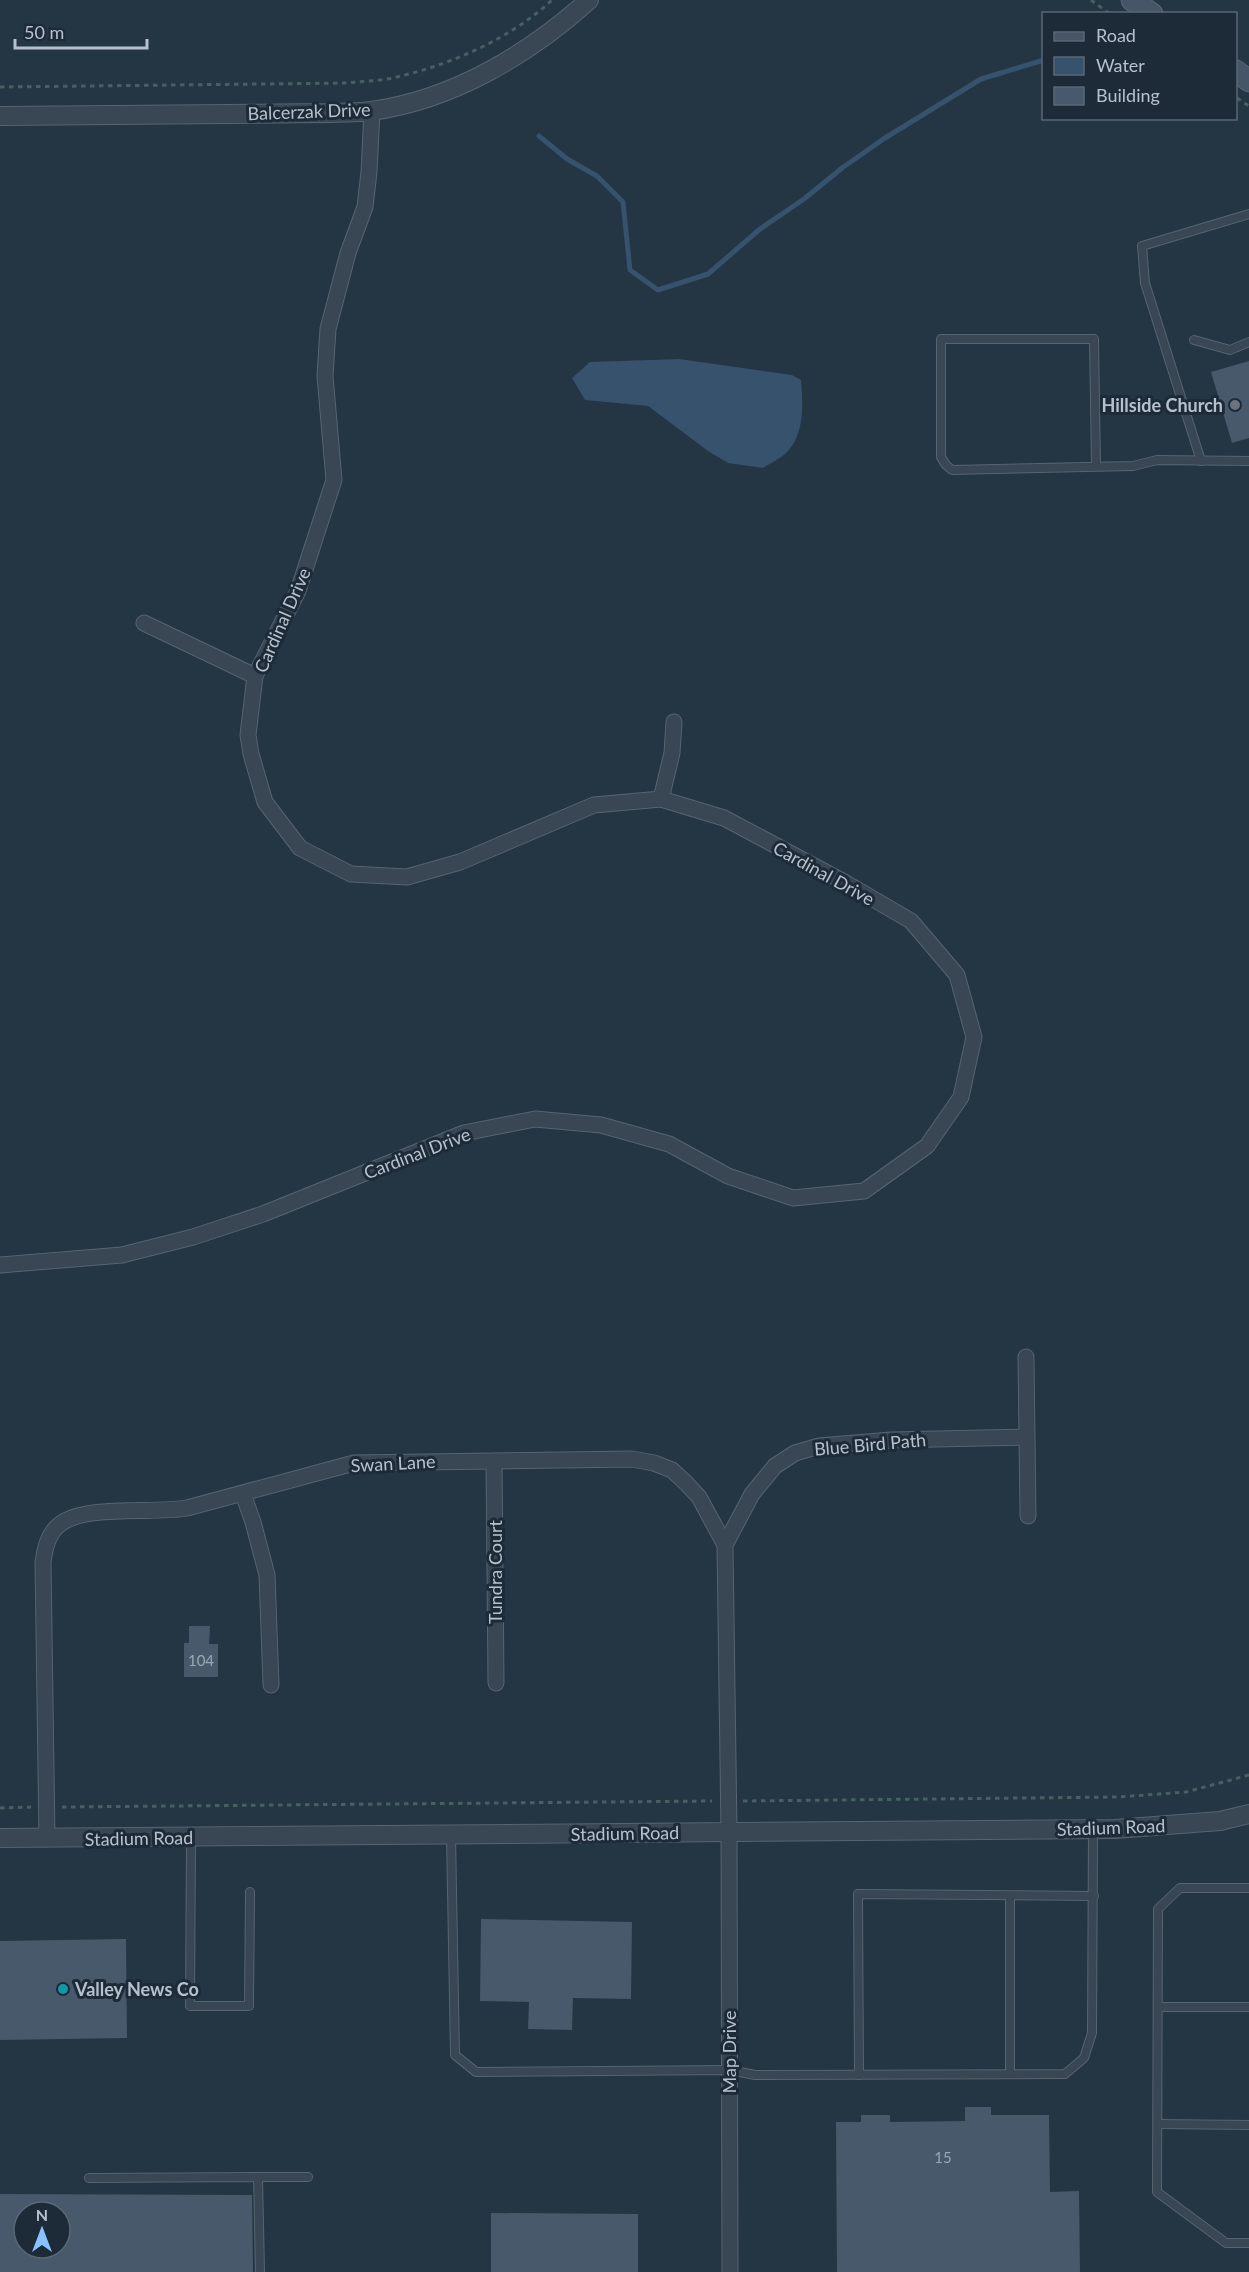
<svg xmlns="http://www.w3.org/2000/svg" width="1249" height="2272" viewBox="0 0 1249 2272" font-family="Lato,sans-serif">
	<rect width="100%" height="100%" fill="#243544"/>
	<path fill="#36526d" d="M679,359L792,375L801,380C803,403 805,435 786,453C780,459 770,463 763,468L728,463L708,451L648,406L585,400L572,378L590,362Z"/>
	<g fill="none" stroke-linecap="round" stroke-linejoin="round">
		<polyline stroke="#36526d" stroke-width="5" points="539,136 567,159 597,176 623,202 630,270 658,290 708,274 760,229 804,199 842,168 885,138 981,79 1044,60"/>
	</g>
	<g fill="#48596b" fill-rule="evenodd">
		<polygon points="1249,361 1249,438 1232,443 1211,372"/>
		<polygon points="189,1626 210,1626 209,1644 218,1644 218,1677 184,1677 184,1643 189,1643"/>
		<polygon points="481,1919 632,1922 631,1999 573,1998 572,2030 528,2029 529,2002 480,2001"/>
		<polygon points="126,1939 127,2038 0,2040 0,1941"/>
		<polygon points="965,2107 991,2107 991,2115 1049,2115 1050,2192 1079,2191 1080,2272 837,2272 836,2122 861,2122 861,2115 890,2115 890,2122 965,2121"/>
		<path d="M0,2194L252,2195L253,2272H0ZM24,2212H60V2248H24Z"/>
		<polygon points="491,2213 638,2214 638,2272 491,2272"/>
	</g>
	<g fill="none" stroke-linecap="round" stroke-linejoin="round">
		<g stroke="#576471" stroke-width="10">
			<g id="service">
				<polyline points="1194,340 1230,350 1249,342"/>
				<polyline points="1201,461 1145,283 1142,246 1249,214"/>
				<polyline points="1096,467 1094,339 941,339 941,457 946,465 952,470 1133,466 1157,460 1249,461"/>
				<polyline points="451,1835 455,2055 476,2072 730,2070 755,2075 1065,2074 1084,2058 1092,2033 1093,1830"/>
				<polyline points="191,1837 190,2006 249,2006 250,1892"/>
				<polyline points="1249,1888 1180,1888 1158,1909 1157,2192 1226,2243 1249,2243"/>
				<polyline points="1010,1896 1010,2074"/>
				<polyline points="1158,2007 1249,2007"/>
				<polyline points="859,2075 858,1894 1094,1896"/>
				<polyline points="1158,2124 1249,2125"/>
				<polyline points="258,2177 308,2177"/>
				<polyline points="89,2178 258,2177 260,2272"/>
			</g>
		</g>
		<g stroke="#576471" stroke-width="17">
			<g id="minor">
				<polyline points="144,623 255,676"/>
				<polyline points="661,799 672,753 674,722"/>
				<polyline points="0,1265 122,1255 193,1237 263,1214 464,1133 535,1119 601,1125 669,1144 728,1176 793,1198 864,1191 927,1146 961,1097 974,1037 957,975 911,921 846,883 724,818 661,799 594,805 460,862 407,877 351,874 300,848 265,802 251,754 248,735 255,676 298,591 334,480 325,376 328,329 348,253 365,207 369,172 372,111"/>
				<polyline points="1026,1357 1028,1516"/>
				<polyline points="494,1461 496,1683"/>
				<polyline points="243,1494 253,1522 267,1575 271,1685"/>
				<polyline points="725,1545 752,1494 775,1466 795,1453 819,1446 891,1440 1026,1437"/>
				<path d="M47,1839L43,1562C45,1548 48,1534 59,1525C84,1504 153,1514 187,1508L354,1463L632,1459L654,1463L672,1470L686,1483L699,1497L725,1545L729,1832L730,2272"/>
			</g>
		</g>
		<g stroke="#576471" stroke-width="20">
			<g id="tertiary">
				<path d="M0,116L330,113C344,112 358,113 371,111C453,100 529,54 589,0"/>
				<polyline points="0,1838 1115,1829 1220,1821 1249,1814"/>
			</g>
		</g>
		<g stroke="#576471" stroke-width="23">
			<g id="secondary">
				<polyline points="1132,0 1152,14"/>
				<polyline points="1236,71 1249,81"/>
			</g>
		</g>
		<g stroke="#456161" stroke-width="3" stroke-dasharray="4.5 4.5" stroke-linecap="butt">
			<polyline points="1091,0 1110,14"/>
			<path d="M0,87L347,83C363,81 381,81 397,77C452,64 510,39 552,0"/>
			<polyline points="1237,98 1249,106"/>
			<polyline points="743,1801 1118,1797 1186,1792 1249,1775"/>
			<polyline points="62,1807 712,1801"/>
			<polyline points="0,1808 31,1807"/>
		</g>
		<use href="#service" stroke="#394654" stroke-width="8"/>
		<use href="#minor" stroke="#394654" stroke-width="15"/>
		<use href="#tertiary" stroke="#394654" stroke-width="18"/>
		<use href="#secondary" stroke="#465667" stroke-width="21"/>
	</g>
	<circle fill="#6b7280" stroke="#1d2b39" stroke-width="2" cx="1235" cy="405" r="6"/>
	<circle fill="#0f9aa8" stroke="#1d2b39" stroke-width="2" cx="63" cy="1989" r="6"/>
	<g text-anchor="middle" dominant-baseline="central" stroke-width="6" stroke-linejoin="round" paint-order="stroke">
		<g font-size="15" fill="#9aa7b4">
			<text x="201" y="1660">104</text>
			<text x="943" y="2157">15</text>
		</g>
		<g font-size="18" fill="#b6c1cd" stroke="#1d2b39">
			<text transform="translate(309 111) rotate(-2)">Balcerzak Drive</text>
			<text transform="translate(282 620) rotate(-66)">Cardinal Drive</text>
			<text transform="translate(824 873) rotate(29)">Cardinal Drive</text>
			<text transform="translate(417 1153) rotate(-21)">Cardinal Drive</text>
			<text transform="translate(870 1444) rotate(-5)">Blue Bird Path</text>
			<text transform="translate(393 1463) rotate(-3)">Swan Lane</text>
			<text transform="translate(495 1572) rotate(-90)">Tundra Court</text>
			<text transform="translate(1111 1827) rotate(-2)">Stadium Road</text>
			<text transform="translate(625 1833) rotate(-1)">Stadium Road</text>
			<text transform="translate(139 1838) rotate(-1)">Stadium Road</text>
			<text transform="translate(729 2052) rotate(-90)">Map Drive</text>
		</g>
		<g font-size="18" font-weight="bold" fill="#b6c1cd" stroke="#1d2b39" text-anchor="end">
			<text x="1223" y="405">Hillside Church</text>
			<text x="75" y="1989" text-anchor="start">Valley News Co</text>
		</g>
	</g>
	<rect x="1042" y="12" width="195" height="108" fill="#1d2b39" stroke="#5a6774" stroke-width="1.5"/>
	<rect x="1054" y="32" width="30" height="9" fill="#465667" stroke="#5a6774" stroke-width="1.5"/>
	<text x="1096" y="42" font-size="18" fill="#b6c1cd">Road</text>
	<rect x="1054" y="57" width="30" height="18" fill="#36526d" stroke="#5a6774" stroke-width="1.5"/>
	<text x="1096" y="72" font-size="18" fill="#b6c1cd">Water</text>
	<rect x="1054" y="87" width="30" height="18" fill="#48596b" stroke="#5a6774" stroke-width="1.5"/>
	<text x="1096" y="102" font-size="18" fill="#b6c1cd">Building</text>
	<g transform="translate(42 2230)"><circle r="28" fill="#1d2b39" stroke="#5a6774" stroke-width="1.5"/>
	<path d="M0-4.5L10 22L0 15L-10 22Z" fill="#8ac2ff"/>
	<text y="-9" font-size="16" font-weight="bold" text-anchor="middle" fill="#b6c1cd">N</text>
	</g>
	<path d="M15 39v9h132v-9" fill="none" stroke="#b6c1cd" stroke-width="3"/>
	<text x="24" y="39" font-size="18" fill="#b6c1cd" stroke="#1d2b39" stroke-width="4.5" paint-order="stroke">50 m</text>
</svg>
